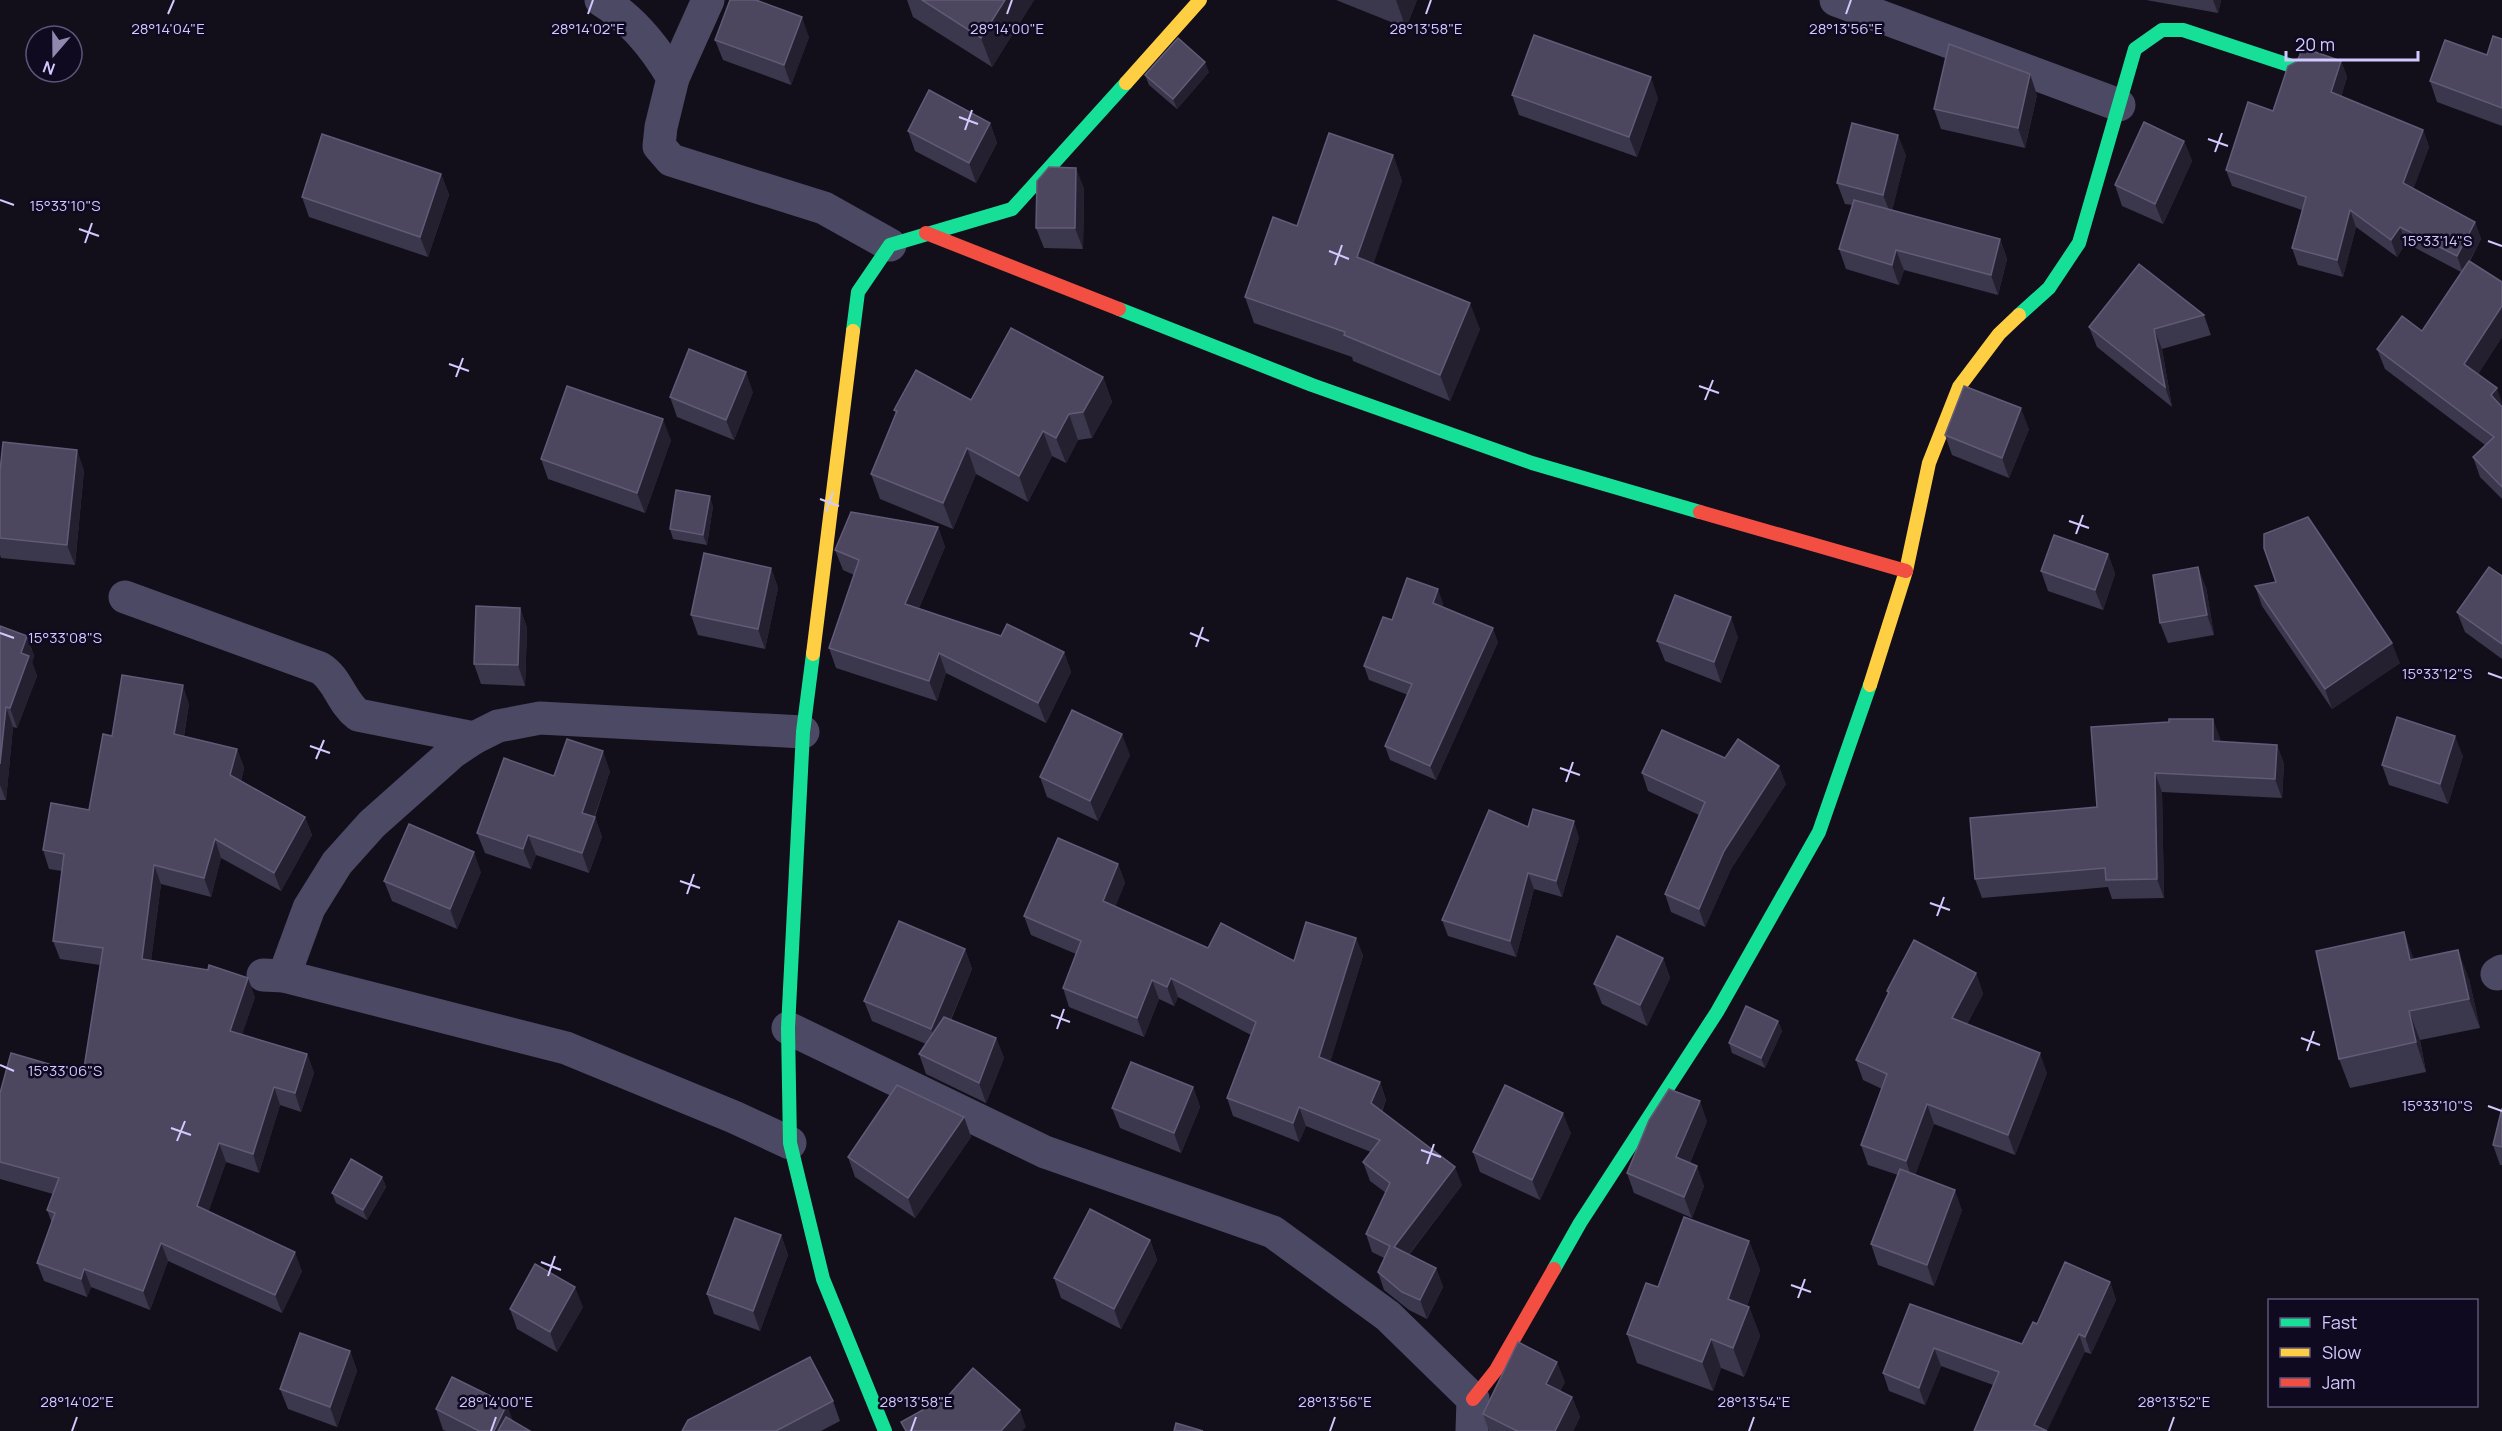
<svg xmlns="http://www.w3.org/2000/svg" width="2502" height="1431" viewBox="0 0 2502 1431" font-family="Manrope,sans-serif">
	<rect width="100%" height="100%" fill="#120f1b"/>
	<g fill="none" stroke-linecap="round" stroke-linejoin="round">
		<g stroke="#4c4965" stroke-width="33">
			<path d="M601,0C631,18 655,47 673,78L661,127L659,146L671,160L824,208L890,245"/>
			<polyline points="1836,0 2119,105"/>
			<polyline points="673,78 708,0"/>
			<path d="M125,597L320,668C338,679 341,702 358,715L474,738"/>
			<polyline points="2497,974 2502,971"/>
			<polyline points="263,975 284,976 566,1048 734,1117 790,1143"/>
			<polyline points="284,976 309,908 337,863 372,824 453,752 474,738 498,726 540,718 803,732"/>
			<polyline points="788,1028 1045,1152 1273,1232 1388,1316 1473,1399 1472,1431"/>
		</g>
		<g stroke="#16e098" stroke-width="14">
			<polyline points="1119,309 1312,385 1532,463 1700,512"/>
			<polyline points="2019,315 2049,288 2079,243 2135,49 2162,30 2183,30 2289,65"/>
			<polyline points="853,331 858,292 890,245 1012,209 1126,83"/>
			<polyline points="813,654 803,732 788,1028 790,1143 823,1279 885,1431"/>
			<polyline points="1554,1269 1580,1223 1717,1012 1819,832 1870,685"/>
		</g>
		<g stroke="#ffcf43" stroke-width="14">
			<polyline points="1126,83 1200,0"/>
			<polyline points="813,654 853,331"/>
			<polyline points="1870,685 1906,571 1929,463 1959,387 1999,334 2019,315"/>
		</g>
		<g stroke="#f24e42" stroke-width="14">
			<polyline points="926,233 1119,309"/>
			<polyline points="1700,512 1906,571"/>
			<polyline points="1473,1399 1496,1370 1554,1269"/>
		</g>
	</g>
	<g fill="#3b374c">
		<polygon points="907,0 1034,0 992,67 913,17"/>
		<polygon points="1336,0 1417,0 1406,28"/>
		<polygon points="2146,0 2221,0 2218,13"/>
		<polygon points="809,37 791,85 723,60 715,40"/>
		<polygon points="2502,39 2502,126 2437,102 2430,81 2487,55"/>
		<polygon points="2341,61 2347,77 2341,97 2423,130 2429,147 2413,189 2475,222 2481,239 2470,261 2502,282 2502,337 2478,374 2502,403 2502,499 2480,477 2473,457 2485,445 2385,369 2377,349 2422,331 2461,272 2406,243 2397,257 2356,227 2343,277 2298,265 2292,248 2302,210 2232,186 2226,170 2273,111"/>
		<polygon points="1209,72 1177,109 1149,85 1145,75"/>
		<polygon points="1512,95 1658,98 1637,157 1519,115"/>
		<polygon points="2037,95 2025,148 1941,129 1934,109"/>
		<polygon points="990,123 997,143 976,183 915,151 908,131"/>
		<polygon points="2184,141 2192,161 2163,224 2122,206 2115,185"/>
		<polygon points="1393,155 1402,181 1373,263 1480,329 1450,401 1353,361 1352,357 1254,323 1245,297 1297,226"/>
		<polygon points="1906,155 1892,210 2000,239 2007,259 1998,295 1904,270 1899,285 1846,269 1839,249 1852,205 1845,204 1837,183"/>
		<polygon points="441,174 449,195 428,257 309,217 302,197"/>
		<polygon points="1084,188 1083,249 1044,248 1036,228"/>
		<polygon points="2204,315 2211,335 2162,349 2172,407 2097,347 2089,327"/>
		<polygon points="1103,377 1112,402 1092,438 1078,440 1066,463 1052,456 1028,502 976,474 953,529 880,499 871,474 896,414 894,410 971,400"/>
		<polygon points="753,392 734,440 677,417 670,397"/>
		<polygon points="2029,429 2009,478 1952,455 1945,435"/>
		<polygon points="671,440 645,513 548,479 541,459"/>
		<polygon points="84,470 75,565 1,558 0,555 0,471"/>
		<polygon points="713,506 707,545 673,539 670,529"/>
		<polygon points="938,527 945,547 919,608 1001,636 1064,652 1071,672 1046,723 946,673 937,701 836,668 829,648 854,575 843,570 835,550"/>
		<polygon points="2108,554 2115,574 2103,610 2048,591 2041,571"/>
		<polygon points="771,568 778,588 765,649 698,635 691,615"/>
		<polygon points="2502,576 2502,659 2465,632 2457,612"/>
		<polygon points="2255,586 2400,663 2332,709 2262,606"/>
		<polygon points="2206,587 2214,635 2168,643 2160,623"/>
		<polygon points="1443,603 1442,607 1498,642 1436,780 1390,760 1385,746 1408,695 1369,680 1364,666 1392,620"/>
		<polygon points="520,608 527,628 525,686 481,684 474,664"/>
		<polygon points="0,626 27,636 34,656 32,662 37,676 17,728 13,727 6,800 0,800"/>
		<polygon points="1738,637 1721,683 1665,661 1657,641"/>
		<polygon points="189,704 184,736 237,749 244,768 241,781 305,817 312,835 281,891 221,858 211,897 161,884 151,960 255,997 242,1034 307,1054 314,1073 301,1112 280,1105 259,1173 226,1162 208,1212 302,1271 282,1313 168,1261 150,1310 91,1287 87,1297 44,1281 37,1263 52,1223 47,1210 53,1194 0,1179 0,1093 83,1074 100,965 60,959 53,941 62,871 49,869 43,850 89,810"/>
		<polygon points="2169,722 2220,738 2220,742 2277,745 2284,764 2282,798 2162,792 2164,898 2112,899 2108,887 1982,898 1975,879 2097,807"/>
		<polygon points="1130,755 1098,821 1047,797 1040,777"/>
		<polygon points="2463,756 2448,804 2389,785 2382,765"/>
		<polygon points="1725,758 1786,784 1731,869 1705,927 1671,912 1665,894 1699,815 1648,791 1642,773"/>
		<polygon points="610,771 595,817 602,837 589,873 536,855 531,869 485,853 477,833 554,776"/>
		<polygon points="1528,827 1579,837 1562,897 1534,889 1516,957 1448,936 1442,920"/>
		<polygon points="1118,864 1125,883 1115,906 1208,948 1294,961 1356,938 1363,956 1330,1062 1380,1082 1386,1100 1382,1112 1462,1185 1409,1255 1436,1268 1443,1287 1427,1319 1409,1310 1384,1290 1378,1272 1384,1258 1372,1252 1366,1234 1386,1193 1370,1181 1363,1162 1371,1152 1306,1126 1299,1142 1233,1116 1227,1098 1251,1035 1178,997 1174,1006 1159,999 1144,1037 1069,1007 1063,988 1076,954 1031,935 1024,916"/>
		<polygon points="481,872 457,929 392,901 384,881"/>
		<polygon points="965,949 972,969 951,1020 996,1038 1004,1058 986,1103 926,1074 919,1054 926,1044 872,1021 864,1001"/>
		<polygon points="1663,958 1670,978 1647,1026 1602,1004 1594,984"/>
		<polygon points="2414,959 2469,979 2480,1028 2420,1040 2426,1072 2350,1088 2339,1059"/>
		<polygon points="1976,973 1983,994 1967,1024 2047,1073 2015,1155 1934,1124 1915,1175 1962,1210 1934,1286 1878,1265 1871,1244 1898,1175 1868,1165 1861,1145 1882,1089 1863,1080 1856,1060 1888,994 1887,991"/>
		<polygon points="1778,1021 1782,1031 1765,1068 1732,1053 1729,1043"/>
		<polygon points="1193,1087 1200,1107 1181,1153 1120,1128 1112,1108"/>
		<polygon points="2502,1108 2502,1165 2500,1165 2493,1145"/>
		<polygon points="964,1117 971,1137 915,1218 855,1177 848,1157"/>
		<polygon points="1707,1121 1690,1163 1704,1186 1692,1218 1634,1193 1627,1173"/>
		<polygon points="1571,1133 1540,1200 1480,1172 1473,1152"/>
		<polygon points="382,1177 386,1187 367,1220 336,1203 332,1193"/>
		<polygon points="781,1235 788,1255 760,1331 714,1314 707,1294"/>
		<polygon points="1150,1240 1157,1260 1121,1329 1061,1298 1054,1278"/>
		<polygon points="1749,1241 1760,1270 1747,1306 1749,1307 1760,1336 1744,1377 1721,1368 1713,1391 1637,1363 1627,1334 1658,1287"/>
		<polygon points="2110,1282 2116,1300 2091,1354 2085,1352 1993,1385 1941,1366 1925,1405 1889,1391 1883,1373 1910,1304 2022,1344 2037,1324"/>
		<polygon points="583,1307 557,1352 517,1329 510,1309"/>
		<polygon points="350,1351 357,1371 337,1427 288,1409 280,1389"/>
		<polygon points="1565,1382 1560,1391 1572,1397 1580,1417 1573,1431 1489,1431 1483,1414"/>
		<polygon points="833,1401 840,1421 821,1431 682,1431"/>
		<polygon points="436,1409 513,1421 530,1431 446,1431 443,1430"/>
	</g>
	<g fill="#242030">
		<polygon points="1005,0 1034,0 992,67 981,38"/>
		<polygon points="1396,0 1417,0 1406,28"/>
		<polygon points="2213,0 2221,0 2218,13"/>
		<polygon points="802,17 809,37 791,85 784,65"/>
		<polygon points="2341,61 2347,77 2337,109 2331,92"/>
		<polygon points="1205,62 1209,72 1177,109 1173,99"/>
		<polygon points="2030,74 2037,95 2025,148 2018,128"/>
		<polygon points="1651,77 1658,98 1637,157 1629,137"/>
		<polygon points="990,123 997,143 976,183 969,163"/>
		<polygon points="2423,130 2429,147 2409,200 2403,183"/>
		<polygon points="1898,135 1906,155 1891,215 1883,195"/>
		<polygon points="2184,141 2192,161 2163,224 2155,204"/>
		<polygon points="1393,155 1402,181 1367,283 1357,257"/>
		<polygon points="1076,168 1084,188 1083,249 1075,228"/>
		<polygon points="441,174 449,195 428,257 420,237"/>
		<polygon points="2350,210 2356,227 2343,277 2337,260"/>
		<polygon points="2475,222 2481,239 2463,273 2457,256"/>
		<polygon points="2400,227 2406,243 2397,257 2391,240"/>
		<polygon points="2000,239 2007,259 1998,295 1991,275"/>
		<polygon points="1896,250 1904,270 1899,285 1892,265"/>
		<polygon points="1470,303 1480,329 1450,401 1440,375"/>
		<polygon points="2502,306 2502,337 2472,384 2464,364"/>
		<polygon points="2154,329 2162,349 2172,407 2165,387"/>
		<polygon points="746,372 753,392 734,440 726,420"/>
		<polygon points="1103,377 1112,402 1092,438 1083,412"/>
		<polygon points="2497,388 2502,403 2502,411 2491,395"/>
		<polygon points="2021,408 2029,429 2009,478 2002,458"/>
		<polygon points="1069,414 1078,440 1066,463 1056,438"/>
		<polygon points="663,419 671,440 645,513 637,493"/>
		<polygon points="1043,431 1052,456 1028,502 1019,476"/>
		<polygon points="967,448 976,474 953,529 943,503"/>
		<polygon points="77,450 84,470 75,565 67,545"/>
		<polygon points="710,496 713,506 707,545 703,535"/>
		<polygon points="938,527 945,547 912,624 905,604"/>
		<polygon points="2108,554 2115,574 2103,610 2095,590"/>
		<polygon points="2198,567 2206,587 2214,635 2207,615"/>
		<polygon points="771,568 778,588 765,649 758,629"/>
		<polygon points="1438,589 1443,603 1438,617 1433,603"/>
		<polygon points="520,608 527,628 525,686 518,665"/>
		<polygon points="1731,617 1738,637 1721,683 1714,662"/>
		<polygon points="1493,628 1498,642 1436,780 1430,766"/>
		<polygon points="27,636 34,656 32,662 37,676 17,728 10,708 21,653"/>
		<polygon points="2392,643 2400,663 2332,709 2325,689"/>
		<polygon points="1064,652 1071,672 1046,723 1038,703"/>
		<polygon points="939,653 946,673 937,701 929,681"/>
		<polygon points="183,685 189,704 181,752 174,734"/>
		<polygon points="6,707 13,727 6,800 0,785 0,764"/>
		<polygon points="2213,719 2220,738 2220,760 2213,741"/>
		<polygon points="1122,734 1130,755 1098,821 1090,801"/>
		<polygon points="2455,736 2463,756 2448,804 2440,784"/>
		<polygon points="2277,745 2284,764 2282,798 2275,779"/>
		<polygon points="237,749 244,768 237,794 230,775"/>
		<polygon points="603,751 610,771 593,820 595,817 602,837 589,873 582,853 582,813"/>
		<polygon points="1779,766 1786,784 1731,869 1705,927 1699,909 1724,851"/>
		<polygon points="2155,773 2162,792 2164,898 2157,879"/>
		<polygon points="305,817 312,835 281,891 274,873"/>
		<polygon points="1574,821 1579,837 1562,897 1556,881"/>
		<polygon points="528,835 536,855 531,869 523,849"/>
		<polygon points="215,839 221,858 211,897 204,878"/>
		<polygon points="474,852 481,872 457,929 450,909"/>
		<polygon points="1118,864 1125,883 1110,920 1103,901"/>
		<polygon points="154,865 161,884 149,977 142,959"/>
		<polygon points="1528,873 1534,889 1516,957 1510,941"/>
		<polygon points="2404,932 2415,962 2410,960"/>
		<polygon points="1356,938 1363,956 1326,1076 1319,1057"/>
		<polygon points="965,949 972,969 938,1049 931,1029"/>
		<polygon points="2458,950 2469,979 2480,1028 2469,999"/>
		<polygon points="1663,958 1670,978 1647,1026 1640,1005"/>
		<polygon points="1976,973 1983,994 1959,1038 1952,1018"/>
		<polygon points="248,978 255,997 237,1049 230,1031"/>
		<polygon points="1171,978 1178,997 1174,1006 1167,987"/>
		<polygon points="1152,980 1159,999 1144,1037 1137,1018"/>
		<polygon points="2409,1011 2420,1040 2426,1072 2416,1042"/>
		<polygon points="1778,1021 1782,1031 1765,1068 1761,1058"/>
		<polygon points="996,1038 1004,1058 986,1103 979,1083"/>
		<polygon points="2040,1053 2047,1073 2015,1155 2008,1135"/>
		<polygon points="307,1054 314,1073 301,1112 295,1093"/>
		<polygon points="1380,1082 1386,1100 1377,1122 1371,1103"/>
		<polygon points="274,1087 280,1105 259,1173 253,1154"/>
		<polygon points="1193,1087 1200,1107 1181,1153 1174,1133"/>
		<polygon points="1700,1101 1707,1121 1684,1177 1676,1157"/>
		<polygon points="1927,1104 1934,1124 1913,1181 1906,1161"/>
		<polygon points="1299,1107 1306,1126 1299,1142 1293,1123"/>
		<polygon points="1563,1113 1571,1133 1540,1200 1532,1180"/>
		<polygon points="964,1117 971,1137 915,1218 908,1198"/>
		<polygon points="219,1143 226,1162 204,1225 197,1206"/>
		<polygon points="1697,1166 1704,1186 1692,1218 1684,1197"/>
		<polygon points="1455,1167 1462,1185 1400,1266 1394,1247"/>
		<polygon points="382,1177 386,1187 367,1220 363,1210"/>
		<polygon points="1955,1190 1962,1210 1934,1286 1927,1265"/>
		<polygon points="781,1235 788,1255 760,1331 753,1311"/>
		<polygon points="1150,1240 1157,1260 1121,1329 1114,1309"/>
		<polygon points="1749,1241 1760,1270 1739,1328 1728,1299"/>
		<polygon points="161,1243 168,1261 150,1310 143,1291"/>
		<polygon points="295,1252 302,1271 282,1313 275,1295"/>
		<polygon points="1436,1268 1443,1287 1427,1319 1420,1300"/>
		<polygon points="84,1269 91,1287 87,1297 81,1279"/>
		<polygon points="2110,1282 2116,1300 2091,1354 2085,1337"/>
		<polygon points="575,1287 583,1307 557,1352 550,1332"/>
		<polygon points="1749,1307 1760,1336 1744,1377 1733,1348"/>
		<polygon points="2079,1334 2085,1352 2047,1431 2034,1425"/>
		<polygon points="1711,1339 1721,1368 1713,1391 1702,1362"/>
		<polygon points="1934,1348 1941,1366 1925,1405 1919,1388"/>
		<polygon points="350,1351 357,1371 337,1427 330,1407"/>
		<polygon points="1557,1362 1565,1382 1554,1404 1546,1384"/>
		<polygon points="1572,1397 1580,1417 1573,1431 1555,1431"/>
		<polygon points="507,1404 514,1424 511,1431 494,1431"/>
		<polygon points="1020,1410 1026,1427 1022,1431 1001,1431"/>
	</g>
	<g fill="#4c475f" stroke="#615b78" stroke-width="1.5">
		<polygon points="730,0 756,0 802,17 784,65 715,40"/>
		<polygon points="922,0 1005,0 981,38"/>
		<polygon points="1534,35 1651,77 1629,137 1512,95"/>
		<polygon points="2493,36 2502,39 2502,108 2430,81 2445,40 2487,55"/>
		<polygon points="1178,38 1205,62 1173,99 1145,75"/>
		<polygon points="1949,44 2030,74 2018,128 1934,109"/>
		<polygon points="2301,47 2341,61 2331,92 2423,130 2403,183 2475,222 2457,256 2400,227 2391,240 2350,210 2337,260 2292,248 2306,197 2226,170 2248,102 2273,111 2288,66 2296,62 2300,55"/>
		<polygon points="929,90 990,123 969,163 908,131"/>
		<polygon points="2144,122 2184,141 2155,204 2115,185"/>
		<polygon points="1852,123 1898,135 1883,195 1837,183"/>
		<polygon points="1329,133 1393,155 1357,257 1470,303 1440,375 1344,335 1345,332 1245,297 1273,217 1297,226"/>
		<polygon points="322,134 441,174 420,237 302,197"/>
		<polygon points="1049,167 1076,168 1075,228 1036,228 1037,181"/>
		<polygon points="1854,200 2000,239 1991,275 1896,250 1892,265 1839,249"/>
		<polygon points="2469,261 2502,282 2502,306 2464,364 2497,388 2491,395 2502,407 2502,487 2473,457 2494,437 2377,349 2402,316 2422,331"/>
		<polygon points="2139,264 2204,315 2154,329 2165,387 2089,327"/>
		<polygon points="1011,328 1103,377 1083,412 1069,414 1056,438 1043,431 1019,476 967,448 943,503 871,474 897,411 894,410 916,370 971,400"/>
		<polygon points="689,349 746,372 726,420 670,397"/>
		<polygon points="567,386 663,419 637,493 541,459"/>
		<polygon points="1964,386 2021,408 2002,458 1945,435"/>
		<polygon points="3,442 77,450 67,545 0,538 0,471"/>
		<polygon points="676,490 710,496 703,535 670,529"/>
		<polygon points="851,512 938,527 905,604 1001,636 1007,624 1064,652 1038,703 939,653 929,681 829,648 859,560 835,550"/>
		<polygon points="2308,517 2392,643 2325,689 2255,586 2276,582 2264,548 2264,534"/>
		<polygon points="2054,535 2108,554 2095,590 2041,571"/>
		<polygon points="704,553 771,568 758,629 691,615"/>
		<polygon points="2198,567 2207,615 2160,623 2153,575"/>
		<polygon points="2489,567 2502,576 2502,644 2457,612"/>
		<polygon points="1407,578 1438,589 1433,603 1493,628 1430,766 1385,746 1412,684 1364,666 1383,617 1392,620"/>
		<polygon points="1675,595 1731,617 1714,662 1657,641"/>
		<polygon points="476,606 520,608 518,665 474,664"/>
		<polygon points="0,626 27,636 21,653 29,656 10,708 6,707 0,764"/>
		<polygon points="122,675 183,685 174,734 237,749 230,775 305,817 274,873 215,839 204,878 154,865 142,959 208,970 209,965 248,978 230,1031 307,1054 295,1093 274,1087 253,1154 219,1143 197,1206 295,1252 275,1295 161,1243 143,1291 84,1269 81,1279 37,1263 55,1213 47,1210 59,1178 0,1162 0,1093 11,1053 83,1074 103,948 53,941 64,854 43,850 51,803 89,810 103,734 112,736"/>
		<polygon points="1072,710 1122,734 1090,801 1040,777"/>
		<polygon points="2397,717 2455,736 2440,784 2382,765"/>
		<polygon points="2169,719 2213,719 2213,741 2277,745 2275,779 2155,773 2157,879 2106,880 2105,868 1975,879 1970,818 2097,807 2091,727 2169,722"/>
		<polygon points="1662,730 1725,758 1738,739 1779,766 1724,851 1699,909 1665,894 1705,802 1642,773"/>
		<polygon points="567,739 603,751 582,813 595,817 582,853 528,835 523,849 477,833 504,758 554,776"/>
		<polygon points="1533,809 1574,821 1556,881 1528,873 1510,941 1442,920 1489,810 1528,827"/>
		<polygon points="409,824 474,852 450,909 384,881"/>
		<polygon points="1058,838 1118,864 1103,901 1208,948 1221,923 1294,961 1306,922 1356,938 1319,1057 1380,1082 1371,1103 1455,1167 1394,1247 1436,1268 1420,1300 1402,1292 1378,1272 1390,1246 1366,1234 1390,1183 1363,1162 1380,1140 1299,1107 1293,1123 1227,1098 1256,1022 1171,978 1167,987 1152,980 1137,1018 1063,988 1081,941 1024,916"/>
		<polygon points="899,921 965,949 931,1029 864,1001"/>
		<polygon points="2404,932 2410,960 2458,950 2469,999 2409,1011 2416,1042 2339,1059 2316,951"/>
		<polygon points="1617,936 1663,958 1640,1005 1594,984"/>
		<polygon points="1914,940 1976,973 1952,1018 2040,1053 2008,1135 1927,1104 1906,1161 1861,1145 1887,1074 1856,1060 1889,992 1887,991"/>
		<polygon points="1746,1006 1778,1021 1761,1058 1729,1043"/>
		<polygon points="944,1017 996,1038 979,1083 919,1054"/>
		<polygon points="1131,1062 1193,1087 1174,1133 1112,1108"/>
		<polygon points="897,1085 964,1117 908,1198 848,1157"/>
		<polygon points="1505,1085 1563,1113 1532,1180 1473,1152"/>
		<polygon points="1669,1089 1700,1101 1676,1157 1697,1166 1684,1197 1627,1173 1649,1120"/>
		<polygon points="2502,1108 2502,1147 2493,1145"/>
		<polygon points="351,1159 382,1177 363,1210 332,1193"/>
		<polygon points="1900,1169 1955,1190 1927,1265 1871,1244"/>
		<polygon points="1090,1209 1150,1240 1114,1309 1054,1278"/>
		<polygon points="1684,1217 1749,1241 1728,1299 1749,1307 1733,1348 1711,1339 1702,1362 1627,1334 1646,1283 1658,1287"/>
		<polygon points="735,1218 781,1235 753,1311 707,1294"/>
		<polygon points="2065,1262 2110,1282 2085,1337 2079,1334 2034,1425 2047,1431 1974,1431 1999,1372 1934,1348 1919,1388 1883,1373 1910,1304 2022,1344 2033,1322 2037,1324"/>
		<polygon points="535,1264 575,1287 550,1332 510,1309"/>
		<polygon points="300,1333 350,1351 330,1407 280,1389"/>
		<polygon points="1518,1342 1557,1362 1546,1384 1572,1397 1555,1431 1517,1431 1483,1414"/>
		<polygon points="810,1357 833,1401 776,1431 682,1431 688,1420"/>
		<polygon points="973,1368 1020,1410 1001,1431 906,1431 901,1422 948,1396"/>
		<polygon points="452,1377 507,1404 494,1431 479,1431 436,1409"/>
		<polygon points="506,1417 530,1431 498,1431"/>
		<polygon points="1176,1423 1203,1431 1174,1431"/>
	</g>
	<path fill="none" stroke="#d2c9ff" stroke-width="2" d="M168,14L174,0M588,14L593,0M1007,14L1012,0M1426,14L1431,0M1846,14L1851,0M959,117L978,124M965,130L972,110M2208,139L2228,146M2215,152L2222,133M0,200L14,205M79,229L99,236M2488,241L2502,246M85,243L92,223M1329,251L1349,259M1335,265L1342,245M449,364L469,371M456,377L463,358M1699,386L1719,393M1705,400L1713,380M820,499L839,506M826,512L833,492M2069,521L2089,528M2076,534L2083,515M0,633L14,638M1190,633L1209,641M1196,647L1203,627M2488,673L2502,678M310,746L330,753M316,759L324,740M1560,768L1580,775M1566,782L1573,762M680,881L700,888M687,894L694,874M1930,903L1950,910M1937,916L1944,897M1051,1015L1070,1022M1057,1029L1064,1009M2301,1038L2320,1045M2307,1051L2314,1031M0,1065L14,1071M2488,1106L2502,1111M171,1128L191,1135M177,1141L185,1121M1421,1150L1441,1157M1427,1164L1434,1144M541,1262L561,1270M548,1276L555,1256M1791,1285L1811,1292M1798,1298L1805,1279M72,1431L77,1417M491,1431L496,1417M911,1431L916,1417M1330,1431L1335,1417M1749,1431L1754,1417M2169,1431L2174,1417"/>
	<g font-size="15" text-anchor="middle" fill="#d2c9ff" stroke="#0f0a20" stroke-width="5" stroke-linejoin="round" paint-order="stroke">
		<text x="168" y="34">28°14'04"E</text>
		<text x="588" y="34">28°14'02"E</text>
		<text x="1007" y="34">28°14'00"E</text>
		<text x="1426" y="34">28°13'58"E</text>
		<text x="1846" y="34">28°13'56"E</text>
		<text x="65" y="211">15°33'10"S</text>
		<text x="2437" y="246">15°33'14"S</text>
		<text x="65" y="643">15°33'08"S</text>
		<text x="2437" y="679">15°33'12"S</text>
		<text x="65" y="1076">15°33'06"S</text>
		<text x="2437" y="1111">15°33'10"S</text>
		<text x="77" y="1407">28°14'02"E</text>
		<text x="496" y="1407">28°14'00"E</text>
		<text x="916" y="1407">28°13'58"E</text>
		<text x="1335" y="1407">28°13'56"E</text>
		<text x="1754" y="1407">28°13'54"E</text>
		<text x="2174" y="1407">28°13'52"E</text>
	</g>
	<rect x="2268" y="1299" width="210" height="108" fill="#0f0a20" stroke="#5d5679" stroke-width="1.5"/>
	<rect x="2280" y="1318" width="30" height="9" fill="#16e098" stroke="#5d5679" stroke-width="1.5"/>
	<text x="2322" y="1329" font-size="18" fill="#d2c9ff">Fast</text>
	<rect x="2280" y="1348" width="30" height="9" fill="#ffcf43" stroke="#5d5679" stroke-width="1.5"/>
	<text x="2322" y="1359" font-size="18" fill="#d2c9ff">Slow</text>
	<rect x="2280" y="1378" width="30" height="9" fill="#f24e42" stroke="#5d5679" stroke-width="1.5"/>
	<text x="2322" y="1389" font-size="18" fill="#d2c9ff">Jam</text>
	<g transform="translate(54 54) rotate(200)"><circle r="28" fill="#0f0a20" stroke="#5d5679" stroke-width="1.5"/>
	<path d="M0-4.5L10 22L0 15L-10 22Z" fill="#8f88af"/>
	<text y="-9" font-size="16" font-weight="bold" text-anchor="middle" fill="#d2c9ff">N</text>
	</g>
	<path d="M2286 51v9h132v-9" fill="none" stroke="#d2c9ff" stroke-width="3"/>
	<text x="2295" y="51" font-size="18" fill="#d2c9ff" stroke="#0f0a20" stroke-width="4.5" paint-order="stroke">20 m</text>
</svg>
